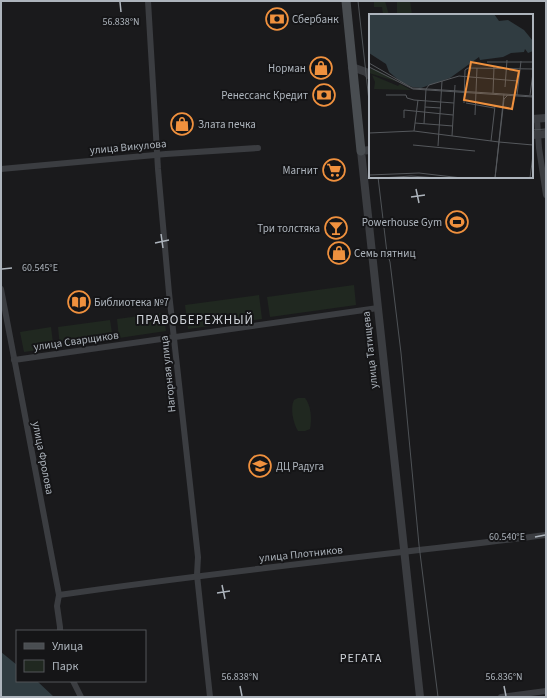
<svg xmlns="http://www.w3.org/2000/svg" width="547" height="698" viewBox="0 0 547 698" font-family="'Source Sans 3',sans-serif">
	<rect width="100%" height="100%" fill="#1a1a1c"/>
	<g fill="#202820">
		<polygon points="374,1 385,1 389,15 383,15 382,7 374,7"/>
		<polygon points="397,1 410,1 412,15 397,15"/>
		<polygon points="354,285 356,305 270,317 267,297"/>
		<polygon points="259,295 262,319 188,329 185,305"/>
		<polygon points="163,313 166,331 119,338 117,319"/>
		<polygon points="110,320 113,340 60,347 58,327"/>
		<polygon points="51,327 53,343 51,348 24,352 20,332"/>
		<path d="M298,398H305C311,405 312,419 310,429L305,431H298C293,423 290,408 294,400Z"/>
	</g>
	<polygon fill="#303c41" points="1,652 17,665 17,681 37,681 54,697 1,697"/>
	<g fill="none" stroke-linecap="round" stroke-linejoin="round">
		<g stroke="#3b3d41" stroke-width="6">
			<polyline points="148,1 158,169 169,293 198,557 197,575 210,697"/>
			<polyline points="537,119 539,148 546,195"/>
			<polyline points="1,169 166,154 258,148"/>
			<polyline points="1,289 59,595 57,606 60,627 60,631"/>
			<polyline points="14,360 378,308"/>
			<path d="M59,595C221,571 384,555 546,535"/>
			<polyline points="73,681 81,697"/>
			<polyline points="501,697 546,691"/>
		</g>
		<g stroke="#3b3d41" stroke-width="8">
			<polyline points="352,67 366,72 370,76"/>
			<polyline points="532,119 546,118"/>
			<polyline points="532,135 546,134"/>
			<polyline points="370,150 361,151 420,697"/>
		</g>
		<polyline stroke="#494d51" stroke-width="9" points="346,1 361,151"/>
		<g stroke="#4e5256" stroke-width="1">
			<polyline points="358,1 370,110"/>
			<polyline points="532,130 546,129"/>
			<polyline points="378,177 387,253 390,262 401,353 419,545 438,697"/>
		</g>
	</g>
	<path fill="none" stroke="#adb4bc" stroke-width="1.5" d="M120,2L121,12M416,189L419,203M411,197L425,195M161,234L163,248M155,243L169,240M2,269L12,268M535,537L545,535M222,585L225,599M217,593L230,591M240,686L242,696M504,686L506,696"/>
	<defs>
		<g id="bank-ring" transform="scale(1.15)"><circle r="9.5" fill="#151517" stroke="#f0913e" stroke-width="1.5"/><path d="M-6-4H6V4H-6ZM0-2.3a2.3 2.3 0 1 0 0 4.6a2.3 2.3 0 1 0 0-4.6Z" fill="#f0913e"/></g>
		<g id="shop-ring" transform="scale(1.15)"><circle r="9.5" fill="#151517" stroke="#f0913e" stroke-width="1.5"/><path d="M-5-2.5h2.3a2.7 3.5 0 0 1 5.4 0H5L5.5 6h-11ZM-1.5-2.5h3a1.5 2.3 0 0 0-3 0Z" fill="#f0913e"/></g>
		<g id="supermarket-ring" transform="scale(1.15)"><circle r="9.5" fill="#151517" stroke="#f0913e" stroke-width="1.5"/><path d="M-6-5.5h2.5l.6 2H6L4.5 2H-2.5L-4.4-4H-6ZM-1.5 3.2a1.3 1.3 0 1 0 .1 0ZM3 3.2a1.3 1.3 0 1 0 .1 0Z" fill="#f0913e"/></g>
		<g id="stadium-ring" transform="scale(1.15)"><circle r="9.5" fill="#151517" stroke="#f0913e" stroke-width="1.5"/><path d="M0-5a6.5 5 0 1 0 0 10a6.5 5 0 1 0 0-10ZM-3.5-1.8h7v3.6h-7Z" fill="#f0913e"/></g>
		<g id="bar-ring" transform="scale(1.15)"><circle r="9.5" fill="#151517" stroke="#f0913e" stroke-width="1.5"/><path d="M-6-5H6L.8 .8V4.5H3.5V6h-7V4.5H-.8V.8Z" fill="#f0913e"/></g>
		<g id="library-ring" transform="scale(1.15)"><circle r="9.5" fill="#151517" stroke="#f0913e" stroke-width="1.5"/><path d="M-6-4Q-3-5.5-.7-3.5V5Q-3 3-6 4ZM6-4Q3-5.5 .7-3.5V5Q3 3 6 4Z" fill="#f0913e"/></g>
		<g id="school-ring" transform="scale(1.15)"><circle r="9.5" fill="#151517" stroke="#f0913e" stroke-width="1.5"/><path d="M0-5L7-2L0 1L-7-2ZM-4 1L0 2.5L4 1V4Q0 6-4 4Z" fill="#f0913e"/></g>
	</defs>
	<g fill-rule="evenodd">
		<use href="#bank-ring" x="277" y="19"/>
		<use href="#shop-ring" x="321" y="68"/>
		<use href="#bank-ring" x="324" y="95"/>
		<use href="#shop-ring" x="182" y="124"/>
		<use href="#supermarket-ring" x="334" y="170"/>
		<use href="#stadium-ring" x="457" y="222"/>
		<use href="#bar-ring" x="336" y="228"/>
		<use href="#shop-ring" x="339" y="253"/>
		<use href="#library-ring" x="79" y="302"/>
		<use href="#school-ring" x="260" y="466"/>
	</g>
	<g text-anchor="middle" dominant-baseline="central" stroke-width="4" stroke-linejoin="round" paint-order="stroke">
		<g font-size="11" fill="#adb4bc" stroke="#151517" text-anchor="start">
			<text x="292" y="19">Сбербанк</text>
			<text x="306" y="68" text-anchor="end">Норман</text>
			<text x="308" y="95" text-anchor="end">Ренессанс Кредит</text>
			<text x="198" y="124">Злата печка</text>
			<text x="318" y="170" text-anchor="end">Магнит</text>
			<text x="442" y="222" text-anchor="end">Powerhouse Gym</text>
			<text x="320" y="228" text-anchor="end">Три толстяка</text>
			<text x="354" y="253">Семь пятниц</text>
			<text x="94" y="302">Библиотека №7</text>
			<text x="276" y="466">ДЦ Радуга</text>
		</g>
		<g font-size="11" fill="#adb4bc" stroke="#151517">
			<text transform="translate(128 147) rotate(-5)">улица Викулова</text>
			<text transform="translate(76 341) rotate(-8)">улица Сварщиков</text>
			<text transform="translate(370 350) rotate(-96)">улица Татищева</text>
			<text transform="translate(168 374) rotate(-96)">Нагорная улица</text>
			<text transform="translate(43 458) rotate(79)">улица Фролова</text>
			<text transform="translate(301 554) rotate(-6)">улица Плотников</text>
		</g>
		<g font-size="12" letter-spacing="1" fill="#ced2d8" stroke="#151517">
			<text x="361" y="658">РЕГАТА</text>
		</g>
		<g font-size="13" letter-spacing="1" fill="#ced2d8" stroke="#151517">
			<text x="195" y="320">ПРАВОБЕРЕЖНЫЙ</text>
		</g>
	</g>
	<g transform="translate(369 14)">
		<rect width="164" height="164" fill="#1a1a1c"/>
		<path d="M1,55L8,56L29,68L0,59ZM3,61L29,72L31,70L42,76L5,75L6,68Z" fill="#202820"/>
		<path d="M0,0H125L130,7L139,6L155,16L164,27V37L159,39L156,35L155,38L142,39L134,43L111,46L110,43L81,64L52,74L43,73L32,68L20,58L17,50L0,39Z" fill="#303c41"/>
		<path fill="none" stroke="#55585c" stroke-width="1" d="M118,48H164M0,49L43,74L135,80L126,164M0,53L44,75L164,83M136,73L138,46M57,75L60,71L90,62L149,67M124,79L125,53M135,80L164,82M17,81H37L38,84L45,86L85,89M148,81L152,47M161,81L164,59M95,89L96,56L99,54L164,55M97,89L125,94M56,93L72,94M106,101L108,54M35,104V96L84,101M46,109L84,112M55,110L57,75M45,117L49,86M0,119L45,117L130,128M83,122L86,71M122,127L126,92M130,128L164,131M44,131L106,137M69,132L73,67M0,161L50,159L93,164M12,164L42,162L69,164M126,164L135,85L139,81M161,164L164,141"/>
		<path fill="#f0913e" fill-opacity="0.15" stroke="#f0913e" stroke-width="2" d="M102,48L150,57L143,95L95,86Z"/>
		<rect width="164" height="164" fill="none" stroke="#adb4bc" stroke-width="2"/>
	</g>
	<g font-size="10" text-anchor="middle" fill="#adb4bc" stroke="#151517" stroke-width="4" stroke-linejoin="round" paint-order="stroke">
		<text x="121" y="25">56.838°N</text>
		<text x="40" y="271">60.545°E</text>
		<text x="507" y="540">60.540°E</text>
		<text x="240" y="680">56.838°N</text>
		<text x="504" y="680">56.836°N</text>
	</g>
	<rect width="547" height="698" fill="none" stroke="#adb4bc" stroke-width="4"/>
	<rect x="16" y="630" width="130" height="52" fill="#151517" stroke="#525559"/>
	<rect x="24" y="643" width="20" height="6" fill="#494d51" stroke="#525559"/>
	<text x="52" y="650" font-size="12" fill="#adb4bc">Улица</text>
	<rect x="24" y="660" width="20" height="12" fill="#202820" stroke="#525559"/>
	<text x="52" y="670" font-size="12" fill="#adb4bc">Парк</text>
</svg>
